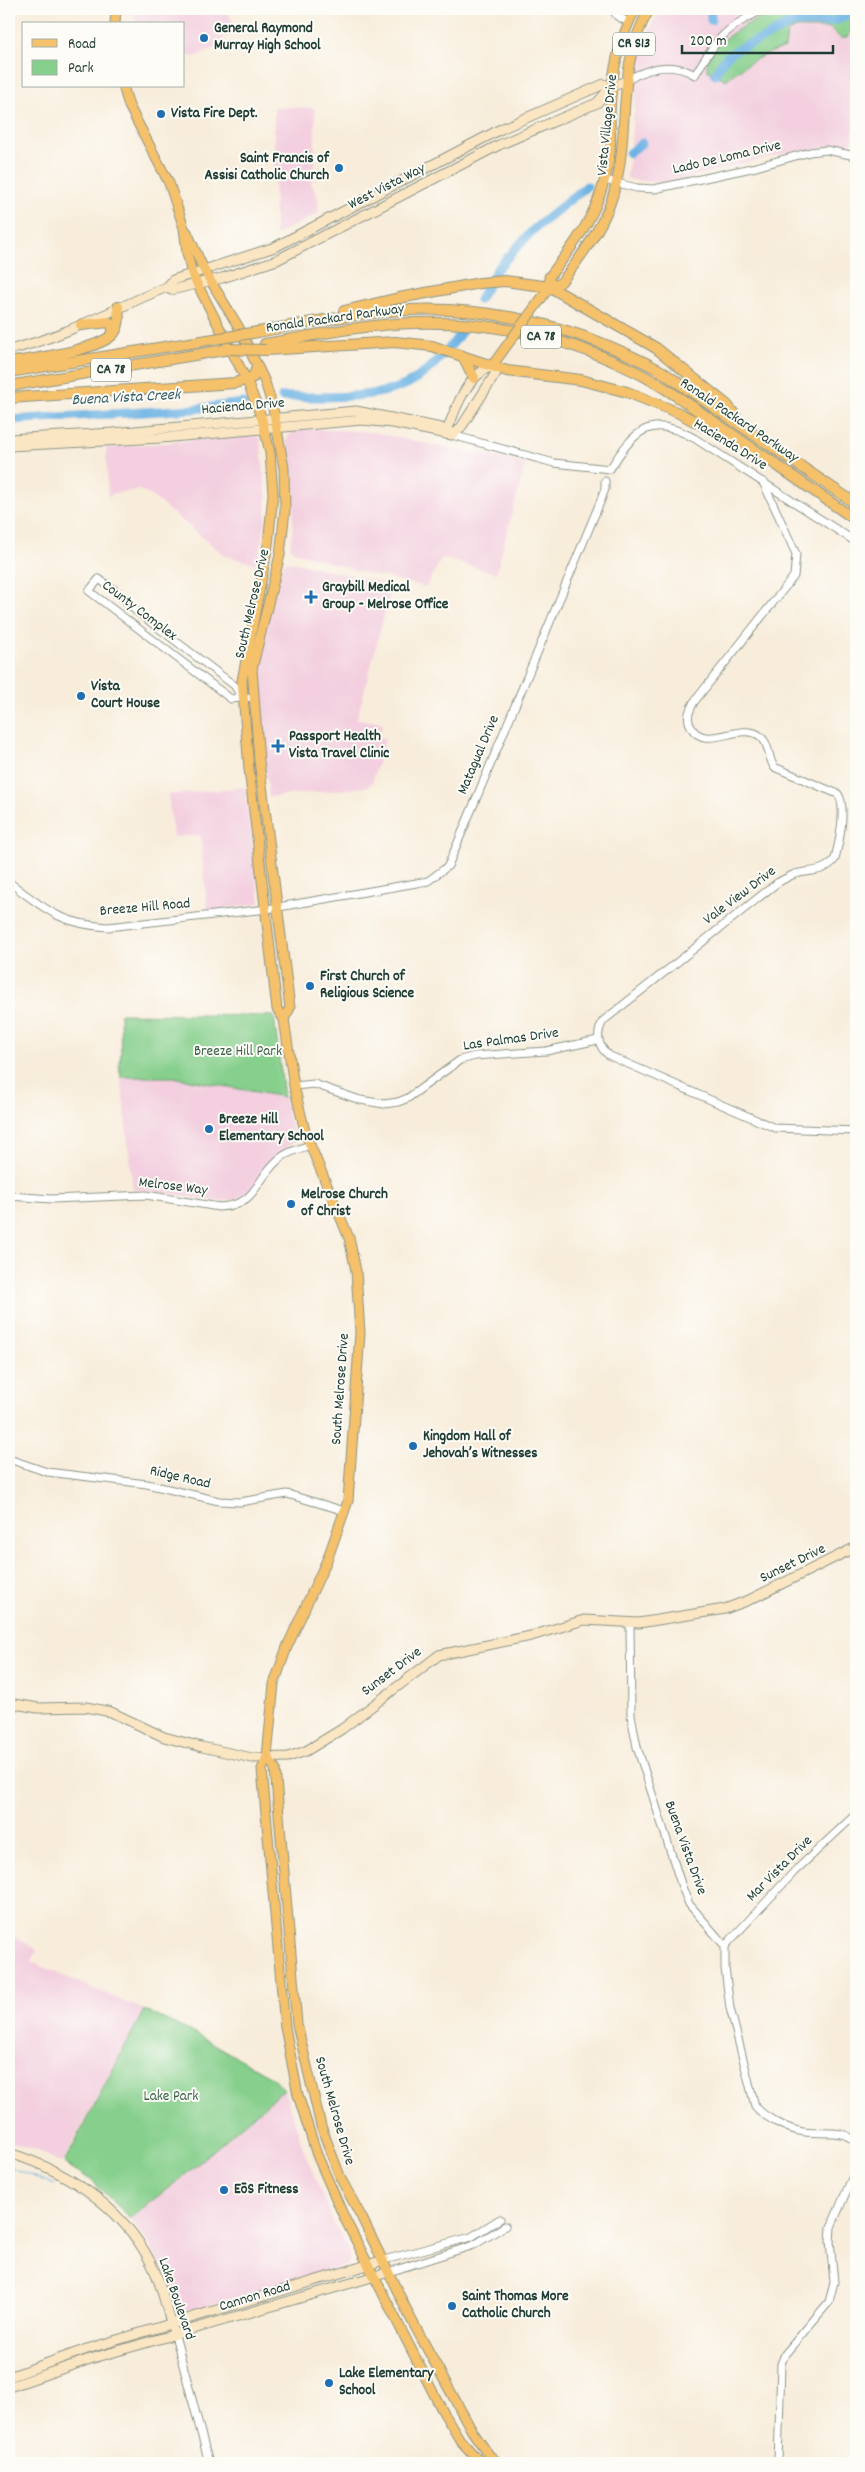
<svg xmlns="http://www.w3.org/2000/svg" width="865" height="2472" viewBox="0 0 865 2472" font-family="Dekko,sans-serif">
	<rect width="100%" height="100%" fill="#fdfcf7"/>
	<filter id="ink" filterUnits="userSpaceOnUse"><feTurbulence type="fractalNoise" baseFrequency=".02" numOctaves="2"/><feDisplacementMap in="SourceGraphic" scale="10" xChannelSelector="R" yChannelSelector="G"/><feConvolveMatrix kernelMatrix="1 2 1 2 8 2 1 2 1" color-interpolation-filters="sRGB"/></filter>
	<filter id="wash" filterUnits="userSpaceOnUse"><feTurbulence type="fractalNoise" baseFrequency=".0096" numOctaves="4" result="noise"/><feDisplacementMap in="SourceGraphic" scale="20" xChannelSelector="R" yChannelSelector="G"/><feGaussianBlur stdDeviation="1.12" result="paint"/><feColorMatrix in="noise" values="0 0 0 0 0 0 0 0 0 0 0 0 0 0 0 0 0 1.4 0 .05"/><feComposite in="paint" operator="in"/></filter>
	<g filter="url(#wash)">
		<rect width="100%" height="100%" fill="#f8eddb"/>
		<g fill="#f3cfdf">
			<polygon points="135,9 227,9 235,28 214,48 194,57 184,54 184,24 135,24"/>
			<polygon points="659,9 856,9 856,105 852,143 773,156 664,184 627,179 640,51"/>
			<polygon points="274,107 315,108 315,164 311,171 315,179 310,181 318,197 319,213 275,235"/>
			<polygon points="320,429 372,432 427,444 526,462 496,573 442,558 426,587 355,570 293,551 290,547 293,523 294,480 286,441 291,433 296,430"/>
			<polygon points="252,435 260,438 266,493 266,518 258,564 225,556 153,497 140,490 114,493 108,498 106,448"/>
			<polygon points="287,561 392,585 357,719 383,723 379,737 385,739 372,783 367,787 269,797 257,703 257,673 270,610 283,563"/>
			<polygon points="245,787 260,903 208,912 200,835 173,837 168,795"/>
			<polygon points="121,1077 173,1077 284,1097 295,1141 277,1153 250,1191 237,1199 221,1202 146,1190 133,1190"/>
			<polygon points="9,1934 38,1950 31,1962 144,2010 62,2163 34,2149 9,2142"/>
			<polygon points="284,2089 305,2154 334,2224 350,2252 349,2264 197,2309 178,2312 171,2282 149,2245 130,2218 185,2175"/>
		</g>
		<g fill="#86cf8c" stroke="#528660">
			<path d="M778,9H856V12L854,14L849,36L841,39L830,28H796L787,32L785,48C762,54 744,65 726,80L707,70C703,42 757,19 778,9Z"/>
			<polygon points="120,1014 274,1016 284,1097 173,1077 121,1077 119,1065 121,1052"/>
			<polygon points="144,2010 194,2033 273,2078 284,2089 185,2175 130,2218 91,2180 64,2163"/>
		</g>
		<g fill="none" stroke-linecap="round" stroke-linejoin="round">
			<polyline stroke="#6db3e4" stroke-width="1" points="9,2167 55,2185"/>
			<g stroke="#6db3e4" stroke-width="9">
				<polyline points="711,9 711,20"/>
				<path d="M715,75C726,48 745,47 768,36C777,31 786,24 796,23C817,21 838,27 853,9"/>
				<polyline points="629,153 642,143"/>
				<polyline points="479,300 497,269 534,229 587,186"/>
				<path d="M282,397C322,396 370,401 407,384C427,374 450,349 462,331"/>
				<polyline points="9,420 194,409 244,403"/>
			</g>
		</g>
	</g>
	<g filter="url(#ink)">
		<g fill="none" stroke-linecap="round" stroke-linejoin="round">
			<g stroke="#8c9588" stroke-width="9">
				<g id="tertiary">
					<polyline points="612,9 617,16 628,22"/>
					<path d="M626,81C648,67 671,61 695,75C716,39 726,27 764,9"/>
					<polyline points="605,180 637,188 654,189 756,167 810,152 826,150 856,156"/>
					<path d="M452,435L554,463L610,469C634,431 650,413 694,438L856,542"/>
					<path d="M763,482L796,554L794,576L694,702C689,711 686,718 691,727C704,751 738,724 757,734C770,741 767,756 774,767L838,794C847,806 839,844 835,859C824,873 810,870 795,874C789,876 783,880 777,883L603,1021C596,1034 597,1047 610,1056L775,1128L856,1131"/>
					<polyline points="242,699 235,686 136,611 117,592 99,579 89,591 231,699 253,697"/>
					<path d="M9,882C45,909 60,924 108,927L267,909L428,881L448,866L601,500L605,489V481"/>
					<polyline points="294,1086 314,1084 360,1100 384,1104 398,1102 408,1098 460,1060 475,1056 546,1051 598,1040"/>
					<path d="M9,1196L52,1199L146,1195L219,1207C258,1205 254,1181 278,1160C286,1152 299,1149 310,1145"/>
					<polyline points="9,1459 47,1472 147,1484 219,1501 240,1502 287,1494 345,1511"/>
					<path d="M630,1623L631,1715L637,1747L682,1887L689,1904L725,1946V1968L730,2008L755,2106C764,2117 785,2128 799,2131C817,2136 845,2127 856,2143"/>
					<polyline points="725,1946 794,1872 856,1814"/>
					<polyline points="384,2260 471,2237 500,2219"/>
					<polyline points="389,2272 474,2245 505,2226"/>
					<polyline points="175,2335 209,2463"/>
					<polyline points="778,2463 781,2364 785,2354 829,2302 834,2282 830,2241 831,2227 856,2169"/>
				</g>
			</g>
			<g stroke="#8c9588" stroke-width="11">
				<g id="secondary">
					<polyline points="167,287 171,290 222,278 277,260 499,145 597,103 611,87 626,81"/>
					<path d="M9,350C64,337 115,308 167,287L173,280L275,247L503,128L604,84L611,87"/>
					<polyline points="9,439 113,433 356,411 441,428 446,434"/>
					<path d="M9,446L161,438L362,420L393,423L452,435L460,429L496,373L492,366C466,376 455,409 446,434"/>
					<polyline points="9,1703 38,1708 86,1707 111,1712 164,1737 202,1747 252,1758 288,1757 306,1751 342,1729 439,1655 531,1636 584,1620 639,1623 725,1609 749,1600 856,1547"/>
					<path d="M9,2153C71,2172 130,2212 156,2274C163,2291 167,2311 173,2329"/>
					<polyline points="9,2377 87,2349 384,2260"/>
					<polyline points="9,2387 90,2359 389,2272"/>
				</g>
			</g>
			<g stroke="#8c9588" stroke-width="11">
				<g id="primary">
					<polyline points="115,24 116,9"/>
					<polyline points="123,86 129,106 169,183 184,228 187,253 192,274 247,381 262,419 270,453 273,494 268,545 242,681 249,769 277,1009 284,1019 294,1086 306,1135 349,1238 356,1271 360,1333 348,1501 327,1560 287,1647 274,1684 267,1757 262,1769 285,2027 298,2095 317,2155 344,2217 442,2410 460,2440 481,2463"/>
					<polyline points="187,232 204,270 238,326 265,382 273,408 284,468 285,510 280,555 252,669 259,761 290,1008 284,1019"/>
					<path d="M550,287L549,277C579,239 601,209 609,160C612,145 610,130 610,115C611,77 617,41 636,9"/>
					<path d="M538,303C542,298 545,292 549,288C553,284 559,285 562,281C580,258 600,231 610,204C634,140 612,69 650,9"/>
					<polyline points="492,366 510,341"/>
					<polyline points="267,1757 275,1768 297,2024 321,2126 341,2179 362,2218 411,2319 472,2431 489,2455 499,2463"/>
				</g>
			</g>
			<g stroke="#8c9588" stroke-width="12">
				<g id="motorway">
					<polyline points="344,311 399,298 480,283 505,281 550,287 656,348 727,405 735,415"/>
					<polyline points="81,325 109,322 113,327 113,334"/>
					<path d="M258,332C301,324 345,315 390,311C485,303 578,326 661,371L856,504"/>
					<path d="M265,344C315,335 365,324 415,323C491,321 566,337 634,371C667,387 696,410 726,430C769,460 813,490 856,520"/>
					<polyline points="266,350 395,342 432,346 507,371 581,380 627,392 679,413 730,440"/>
					<polyline points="463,356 474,378"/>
					<path d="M9,363C32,359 101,350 114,333C120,325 119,316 118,307"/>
					<polyline points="9,372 208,340"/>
					<polyline points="9,386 230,349"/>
					<polyline points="9,398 235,383 253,377 257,368"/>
				</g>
			</g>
			<use href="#tertiary" stroke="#fff" stroke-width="7"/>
			<use href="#secondary" stroke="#fbe6c4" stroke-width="9"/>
			<use href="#primary" stroke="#f5c16b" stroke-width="9"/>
			<use href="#motorway" stroke="#f5c16b" stroke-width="10"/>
			<g stroke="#8c9588" stroke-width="11" stroke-linecap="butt">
				<polyline id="primary-bridge" points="510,341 538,303"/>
			</g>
			<g stroke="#8c9588" stroke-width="12" stroke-linecap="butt">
				<g id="motorway-bridge">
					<polyline points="208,340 258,332"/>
					<polyline points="230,349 266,350"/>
				</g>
			</g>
			<use href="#primary-bridge" stroke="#f5c16b" stroke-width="9"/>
			<use href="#motorway-bridge" stroke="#f5c16b" stroke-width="10"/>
		</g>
	</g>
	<g fill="#1f6fb2" stroke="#fdfcf7" stroke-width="2">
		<circle cx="204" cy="38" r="5"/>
		<circle cx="161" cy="114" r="5"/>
		<circle cx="339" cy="168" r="5"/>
		<path d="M308.5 589.5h5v5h5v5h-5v5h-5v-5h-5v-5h5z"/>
		<circle cx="81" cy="696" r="5"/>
		<path d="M275.5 738.5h5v5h5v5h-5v5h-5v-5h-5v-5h5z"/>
		<circle cx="310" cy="986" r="5"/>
		<circle cx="209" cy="1129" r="5"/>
		<circle cx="291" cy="1204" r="5"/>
		<circle cx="413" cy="1446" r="5"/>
		<circle cx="224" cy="2190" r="5"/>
		<circle cx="452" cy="2306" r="5"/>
		<circle cx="329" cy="2383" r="5"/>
	</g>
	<g text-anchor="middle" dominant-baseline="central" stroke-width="4" stroke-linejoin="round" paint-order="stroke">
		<g fill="#fdfcf7" stroke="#62766e" stroke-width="1">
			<rect x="613" y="32.5" width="42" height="23" rx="4"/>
			<rect x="521" y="325.5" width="40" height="23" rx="4"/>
			<rect x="91" y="358.5" width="40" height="23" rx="4"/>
		</g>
		<g font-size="14" font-weight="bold" fill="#1f3d34">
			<text x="634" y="44">CR S13</text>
			<text x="541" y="337">CA 78</text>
			<text x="111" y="370">CA 78</text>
		</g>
		<g font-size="15" font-weight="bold" fill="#1f3d34" stroke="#fdfcf7" text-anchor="start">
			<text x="214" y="29">General Raymond<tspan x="214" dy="17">Murray High School</tspan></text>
			<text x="171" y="114">Vista Fire Dept.</text>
			<text x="329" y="159" text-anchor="end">Saint Francis of<tspan x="329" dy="17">Assisi Catholic Church</tspan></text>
			<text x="322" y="588">Graybill Medical<tspan x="322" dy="17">Group - Melrose Office</tspan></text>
			<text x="91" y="687">Vista<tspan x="91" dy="17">Court House</tspan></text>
			<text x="289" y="737">Passport Health<tspan x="289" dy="17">Vista Travel Clinic</tspan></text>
			<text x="320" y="977">First Church of<tspan x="320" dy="17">Religious Science</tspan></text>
			<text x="219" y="1120">Breeze Hill<tspan x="219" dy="17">Elementary School</tspan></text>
			<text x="301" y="1195">Melrose Church<tspan x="301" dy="17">of Christ</tspan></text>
			<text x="423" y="1437">Kingdom Hall of<tspan x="423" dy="17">Jehovah’s Witnesses</tspan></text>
			<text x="234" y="2190">EōS Fitness</text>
			<text x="462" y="2297">Saint Thomas More<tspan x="462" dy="17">Catholic Church</tspan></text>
			<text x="339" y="2374">Lake Elementary<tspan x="339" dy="17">School</tspan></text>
		</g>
		<g font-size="15" fill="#1f3d34" stroke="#fdfcf7">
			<text transform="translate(608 125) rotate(-84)">Vista Village Drive</text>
			<text transform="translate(727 158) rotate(-13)">Lado De Loma Drive</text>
			<text transform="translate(387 187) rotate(-27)">West Vista Way</text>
			<text transform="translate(335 319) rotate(-8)">Ronald Packard Parkway</text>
			<text transform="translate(243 407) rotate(-5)">Hacienda Drive</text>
			<text transform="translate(739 421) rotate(34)">Ronald Packard Parkway</text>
			<text transform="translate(730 445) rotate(32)">Hacienda Drive</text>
			<text transform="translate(253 604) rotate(-77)">South Melrose Drive</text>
			<text transform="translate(139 611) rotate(37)">County Complex</text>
			<text transform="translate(479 755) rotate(-67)">Matagual Drive</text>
			<text transform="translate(740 896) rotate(-37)">Vale View Drive</text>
			<text transform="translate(145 908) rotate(-5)">Breeze Hill Road</text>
			<text transform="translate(511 1040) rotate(-8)">Las Palmas Drive</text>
			<text transform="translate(173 1187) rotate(7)">Melrose Way</text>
			<text transform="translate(341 1389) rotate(-86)">South Melrose Drive</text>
			<text transform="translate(180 1478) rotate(13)">Ridge Road</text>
			<text transform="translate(793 1564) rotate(-26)">Sunset Drive</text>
			<text transform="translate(392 1672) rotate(-37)">Sunset Drive</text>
			<text transform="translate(685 1848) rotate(70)">Buena Vista Drive</text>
			<text transform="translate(780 1869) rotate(-45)">Mar Vista Drive</text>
			<text transform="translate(334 2111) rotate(74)">South Melrose Drive</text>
			<text transform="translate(255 2297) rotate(-17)">Cannon Road</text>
			<text transform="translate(176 2299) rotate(71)">Lake Boulevard</text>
		</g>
		<g font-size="15" fill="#39624a" stroke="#fdfcf7">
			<text x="238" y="1052">Breeze Hill Park</text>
			<text x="171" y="2097">Lake Park</text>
		</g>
		<g font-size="16" font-style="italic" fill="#366069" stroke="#fdfcf7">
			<text transform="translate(126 398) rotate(-3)">Buena Vista Creek</text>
		</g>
	</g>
	<rect width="865" height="2472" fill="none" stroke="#fdfcf7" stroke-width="30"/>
	<rect x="22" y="22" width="162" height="65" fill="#fdfcf7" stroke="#a4b0a9"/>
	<rect x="32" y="39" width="25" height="8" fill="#f5c16b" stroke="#a4b0a9"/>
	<text x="68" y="48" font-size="15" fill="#1f3d34">Road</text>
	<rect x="32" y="60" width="25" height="15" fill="#86cf8c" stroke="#a4b0a9"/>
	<text x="68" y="72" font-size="15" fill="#1f3d34">Park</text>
	<path d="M682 45v8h151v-8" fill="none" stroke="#1f3d34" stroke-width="2.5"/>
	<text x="690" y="45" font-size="15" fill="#1f3d34" stroke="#fdfcf7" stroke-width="4" paint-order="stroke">200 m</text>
</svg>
